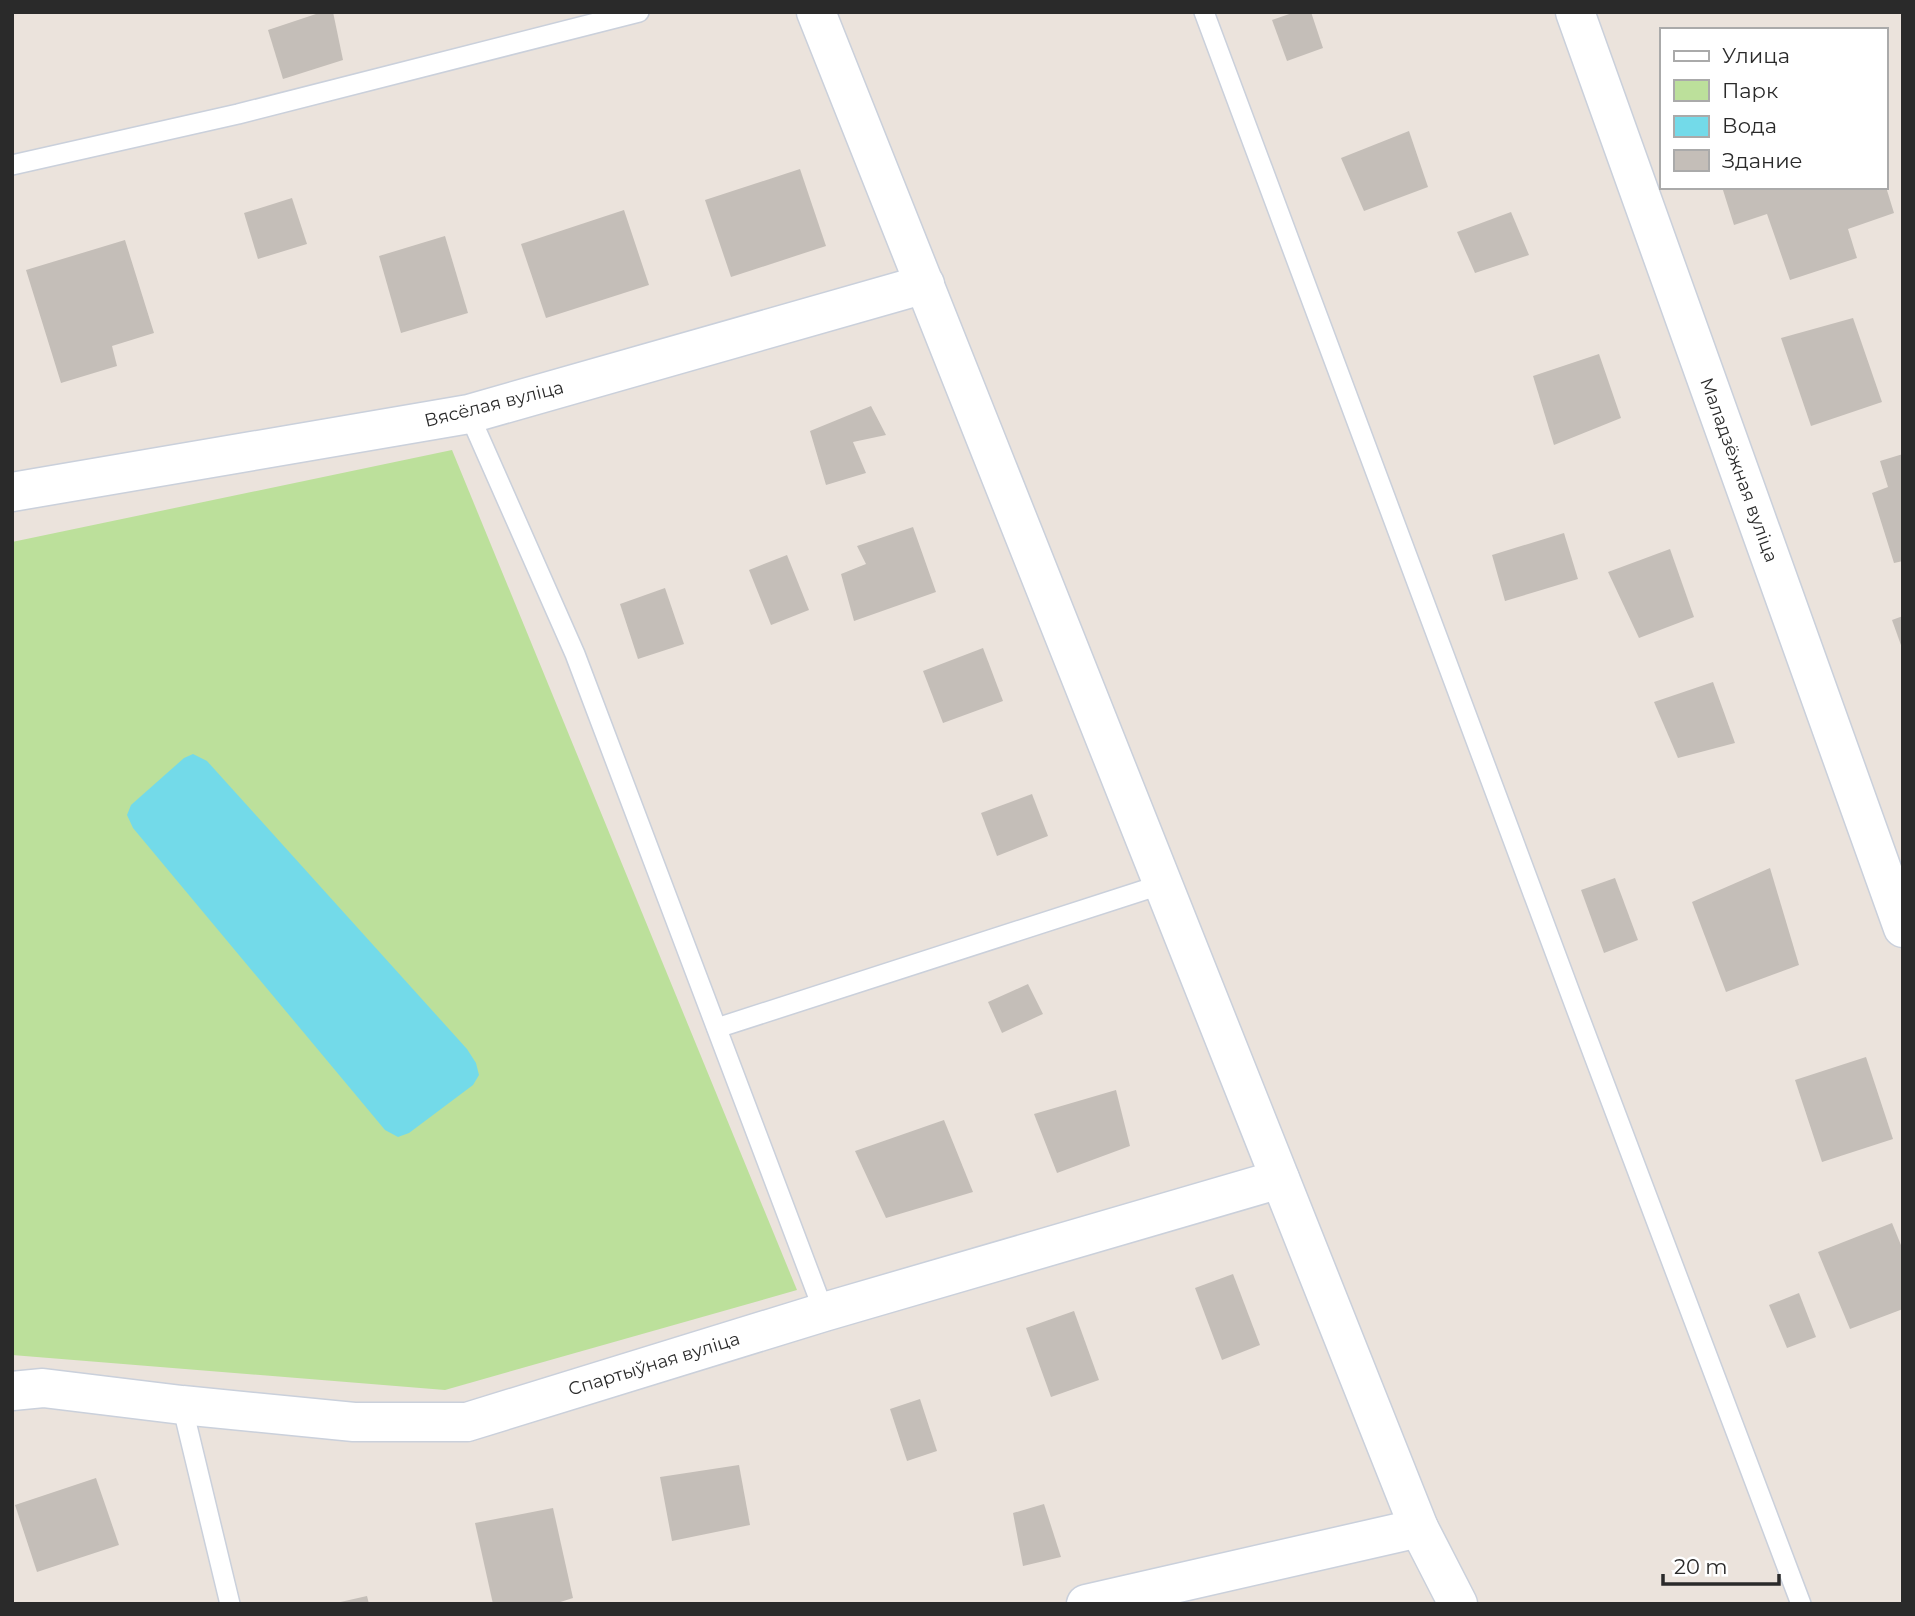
<svg xmlns="http://www.w3.org/2000/svg" width="1915" height="1616" viewBox="0 0 1915 1616" font-family="Montserrat,sans-serif">
	<rect width="100%" height="100%" fill="#ebe3dc"/>
	<polygon fill="#bce09b" points="452,450 797,1290 445,1390 12,1355 12,542"/>
	<polygon fill="#73dae9" points="193,754 207,761 467,1049 476,1063 479,1075 473,1085 409,1133 398,1137 385,1130 133,828 127,815 131,805 184,758"/>
	<g fill="#c4beb8">
		<polygon points="322,12 333,12 343,60 283,79 268,30"/>
		<polygon points="1295,12 1311,12 1323,48 1287,61 1272,20"/>
		<polygon points="1409,131 1428,187 1364,211 1341,158"/>
		<polygon points="800,169 826,246 731,277 705,200"/>
		<polygon points="1722,187 1886,187 1894,213 1848,229 1857,258 1790,280 1767,214 1734,225"/>
		<polygon points="292,198 307,244 258,259 244,213"/>
		<polygon points="624,210 649,285 546,318 521,244"/>
		<polygon points="1511,212 1529,255 1475,273 1457,232"/>
		<polygon points="445,236 468,313 401,333 379,256"/>
		<polygon points="125,240 154,333 112,346 117,366 61,383 26,270"/>
		<polygon points="1853,318 1882,402 1811,426 1781,338"/>
		<polygon points="1599,354 1621,418 1554,445 1533,376"/>
		<polygon points="871,406 886,435 853,442 866,473 826,485 810,431"/>
		<polygon points="1903,454 1903,561 1894,563 1872,493 1888,487 1880,461"/>
		<polygon points="913,527 936,592 854,621 841,574 866,564 857,546"/>
		<polygon points="1564,533 1578,579 1505,601 1492,555"/>
		<polygon points="1670,549 1694,617 1639,638 1608,572"/>
		<polygon points="787,555 809,610 771,625 749,570"/>
		<polygon points="665,588 684,644 638,659 620,604"/>
		<polygon points="1903,616 1903,648 1902,648 1892,620"/>
		<polygon points="983,648 1003,701 943,723 923,671"/>
		<polygon points="1713,682 1735,743 1678,758 1654,702"/>
		<polygon points="1032,794 1048,836 997,856 981,813"/>
		<polygon points="1770,868 1799,965 1726,992 1692,902"/>
		<polygon points="1615,878 1638,940 1604,953 1581,890"/>
		<polygon points="1028,984 1043,1014 1002,1033 988,1002"/>
		<polygon points="1866,1057 1893,1139 1822,1162 1795,1080"/>
		<polygon points="1116,1090 1130,1146 1057,1173 1034,1114"/>
		<polygon points="944,1120 973,1192 886,1218 855,1151"/>
		<polygon points="1892,1223 1903,1250 1903,1309 1850,1329 1818,1252"/>
		<polygon points="1233,1274 1260,1345 1222,1360 1195,1288"/>
		<polygon points="1799,1293 1816,1337 1787,1348 1769,1305"/>
		<polygon points="1074,1311 1099,1380 1051,1397 1026,1328"/>
		<polygon points="920,1399 937,1451 907,1461 890,1409"/>
		<polygon points="739,1465 750,1525 672,1541 660,1477"/>
		<polygon points="96,1478 119,1545 37,1572 15,1505"/>
		<polygon points="1044,1504 1061,1557 1023,1566 1013,1513"/>
		<polygon points="553,1508 573,1598 554,1604 493,1604 475,1523"/>
		<polygon points="367,1596 369,1604 336,1604 336,1603"/>
	</g>
	<g fill="none" stroke-linecap="round" stroke-linejoin="round">
		<g stroke="#cad0db" stroke-width="22">
			<g id="lane">
				<path d="M1204,12C1401,544 1600,1074 1801,1604"/>
				<polyline points="12,165 238,114 639,12"/>
				<polyline points="469,414 575,654 824,1312"/>
				<polyline points="717,1028 1163,884"/>
				<polyline points="182,1405 230,1604"/>
			</g>
		</g>
		<g stroke="#cad0db" stroke-width="41">
			<g id="street">
				<polyline points="816,12 1419,1528 1458,1604"/>
				<polyline points="1575,12 1903,928"/>
				<polyline points="12,492 469,414 925,284"/>
				<polyline points="12,1391 43,1388 182,1405 354,1422 467,1422 824,1312 1280,1179"/>
				<polyline points="1086,1604 1419,1528"/>
			</g>
		</g>
		<use href="#lane" stroke="#fff" stroke-width="19"/>
		<use href="#street" stroke="#fff" stroke-width="38"/>
	</g>
	<g text-anchor="middle" dominant-baseline="central" stroke-width="5" stroke-linejoin="round" paint-order="stroke">
		<g font-size="18" fill="#2a2a2a" stroke="#fff">
			<text transform="translate(494 404) rotate(-14)">Вясёлая вуліца</text>
			<text transform="translate(1739 470) rotate(70)">Маладзёжная вуліца</text>
			<text transform="translate(654 1364) rotate(-17)">Спартыўная вуліца</text>
		</g>
	</g>
	<rect width="1915" height="1616" fill="none" stroke="#2a2a2a" stroke-width="28"/>
	<rect x="1660" y="28" width="228" height="161" fill="#ffffff" stroke="#aaaaaa" stroke-width="2"/>
	<rect x="1674" y="51" width="35" height="10" fill="#ffffff" stroke="#aaaaaa" stroke-width="2"/>
	<text x="1722" y="63" font-size="21" fill="#2a2a2a">Улица</text>
	<rect x="1674" y="80" width="35" height="21" fill="#bce09b" stroke="#aaaaaa" stroke-width="2"/>
	<text x="1722" y="98" font-size="21" fill="#2a2a2a">Парк</text>
	<rect x="1674" y="116" width="35" height="21" fill="#73dae9" stroke="#aaaaaa" stroke-width="2"/>
	<text x="1722" y="133" font-size="21" fill="#2a2a2a">Вода</text>
	<rect x="1674" y="150" width="35" height="21" fill="#c4beb8" stroke="#aaaaaa" stroke-width="2"/>
	<text x="1722" y="168" font-size="21" fill="#2a2a2a">Здание</text>
	<path d="M1663 1574v10h116v-10" fill="none" stroke="#2a2a2a" stroke-width="3.5"/>
	<text x="1674" y="1574" font-size="21" fill="#2a2a2a" stroke="#ffffff" stroke-width="5" paint-order="stroke">20 m</text>
</svg>
